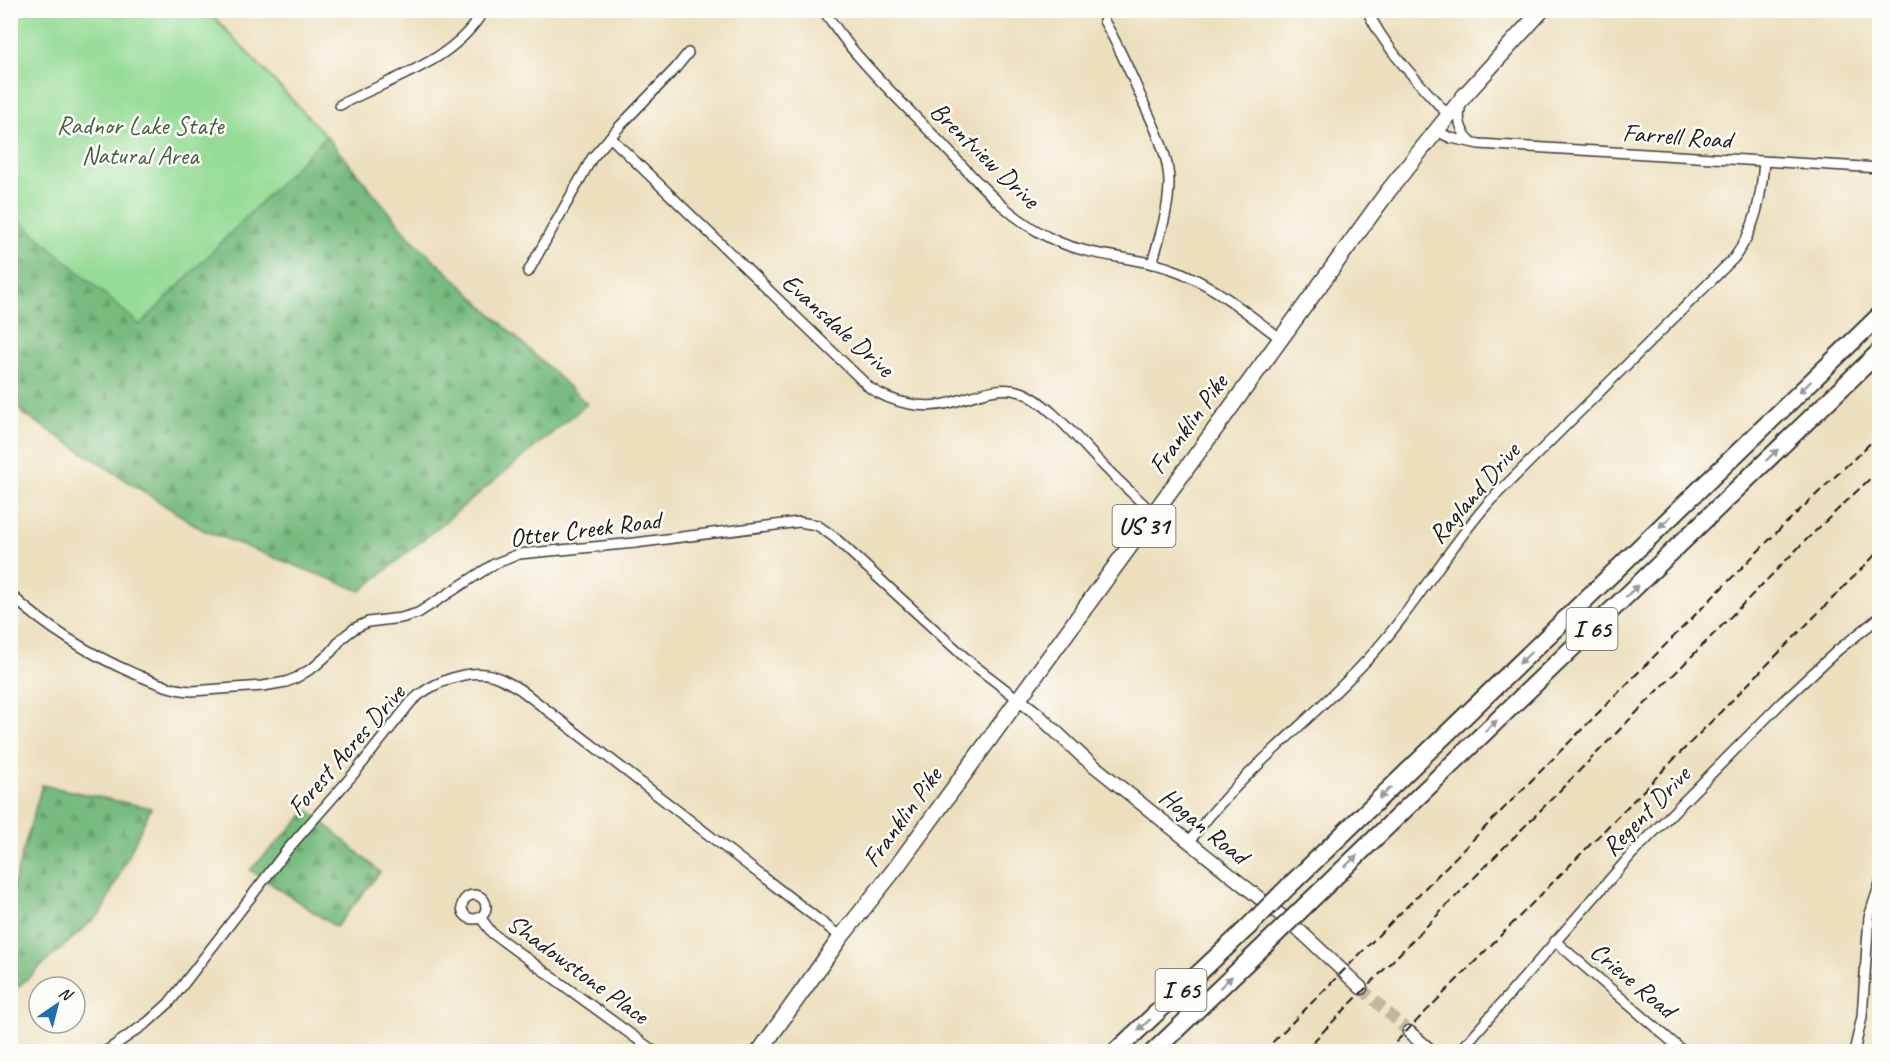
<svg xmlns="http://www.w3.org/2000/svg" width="1890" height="1062" viewBox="0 0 1890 1062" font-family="Caveat,sans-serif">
	<defs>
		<pattern id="forest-firs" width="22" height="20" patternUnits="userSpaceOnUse" patternTransform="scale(1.5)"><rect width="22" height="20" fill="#77bb7e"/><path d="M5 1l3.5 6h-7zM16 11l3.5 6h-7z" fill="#66a06c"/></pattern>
	</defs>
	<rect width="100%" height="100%" fill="#fdfcf7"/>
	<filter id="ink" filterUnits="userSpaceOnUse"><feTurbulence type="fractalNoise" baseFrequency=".0167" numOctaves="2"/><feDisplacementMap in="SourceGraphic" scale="12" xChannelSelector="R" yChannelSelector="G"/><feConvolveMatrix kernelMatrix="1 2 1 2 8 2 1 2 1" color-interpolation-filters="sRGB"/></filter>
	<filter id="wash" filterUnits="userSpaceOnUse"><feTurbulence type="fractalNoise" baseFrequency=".008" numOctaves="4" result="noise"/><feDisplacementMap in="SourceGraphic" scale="24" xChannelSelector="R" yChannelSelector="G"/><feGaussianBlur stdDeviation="1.35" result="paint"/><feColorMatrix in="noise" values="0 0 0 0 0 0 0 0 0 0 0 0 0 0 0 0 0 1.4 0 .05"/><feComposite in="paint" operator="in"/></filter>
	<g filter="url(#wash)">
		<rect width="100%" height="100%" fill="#ecdfbd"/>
		<g fill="url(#forest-firs)" stroke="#4a6c4d" stroke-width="1.5">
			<polygon points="215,10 214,17 326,136 411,238 587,404 361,591 203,530 22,413 11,394 11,11"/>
			<polygon points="42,785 151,808 101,913 11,993 11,893"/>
			<polygon points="309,810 380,872 336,927 250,870"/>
		</g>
		<polygon fill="#94db95" stroke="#587c58" stroke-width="1.5" points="11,10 208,11 326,136 140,325 11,213"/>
	</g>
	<g filter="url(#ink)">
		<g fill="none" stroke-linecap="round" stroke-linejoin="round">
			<polyline stroke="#c2b89d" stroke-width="12" stroke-dasharray="12 6" stroke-linecap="butt" points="1361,988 1409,1032"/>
			<g stroke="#3b3934" stroke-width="12">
				<g id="minor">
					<path d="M823,10C835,26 846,43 859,57C885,87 913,114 941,143C975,179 1008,219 1054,240C1091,257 1131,256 1169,268C1211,282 1245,312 1280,338"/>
					<path d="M1367,10C1386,51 1419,82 1448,115"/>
					<path d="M1104,21C1120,48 1132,76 1144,104C1155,128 1169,156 1169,183C1169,210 1159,238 1152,264"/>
					<path d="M340,105C392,77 452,64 484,10"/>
					<path d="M1461,105C1457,118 1460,132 1471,141"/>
					<polyline points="1436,131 1451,138 1479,144 1880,168"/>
					<path d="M610,137L870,388C893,403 923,410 950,403C972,397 998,384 1021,392C1047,401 1080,442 1100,462C1117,480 1135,496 1153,513"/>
					<polyline points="528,272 592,158 621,125 675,69 688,53"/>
					<path d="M10,594C47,628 89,654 135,674C154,682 171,690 192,691L263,686L286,682L296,678L314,667L331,652L342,638L355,628L368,622L401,618L418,613L494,564L519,554L635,543L799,522L817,525L834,537L971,663L1018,699"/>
					<path d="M1189,842C1239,773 1310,722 1368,659C1413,610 1446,550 1491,500L1734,258C1756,229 1761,197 1764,162"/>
					<circle cx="474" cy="907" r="12"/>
					<polyline points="480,917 492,933 655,1052"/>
					<polyline points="1555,941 1684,1052"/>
					<path d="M105,1052L148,1022L169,1003L287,850L357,770L411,702C429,684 465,669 491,675C502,678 511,684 521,690L841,937"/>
					<polyline points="1459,1052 1632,854 1782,702 1838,650 1880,617"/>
					<polyline points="1854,1052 1862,1017 1869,917 1880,883"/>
				</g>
			</g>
			<g stroke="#3b3934" stroke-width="15">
				<g id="tertiary">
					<polyline points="1018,699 1035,712 1083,757 1298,929 1361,988"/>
					<polyline points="1409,1032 1432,1052"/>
				</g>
			</g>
			<g stroke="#3b3934" stroke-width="18">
				<polyline id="primary" points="759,1052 841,937 895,869 1389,190 1465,95 1542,10"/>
			</g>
			<g stroke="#3b3934" stroke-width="20">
				<g id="motorway">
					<polyline points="1289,886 1880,315"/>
					<polyline points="1309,902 1880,351"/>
					<polyline points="1115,1052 1247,928"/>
					<polyline points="1153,1052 1266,944"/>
				</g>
			</g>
			<use href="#minor" stroke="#fff" stroke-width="9"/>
			<use href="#tertiary" stroke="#fff" stroke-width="12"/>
			<use href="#primary" stroke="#fff" stroke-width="15"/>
			<use href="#motorway" stroke="#fff" stroke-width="16"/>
			<g stroke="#1c1c1c" stroke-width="2" stroke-dasharray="9 4.5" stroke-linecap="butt">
				<polyline points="1263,1052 1782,527 1880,434"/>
				<polyline points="1303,1052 1804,542 1880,469"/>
				<polyline points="1386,1052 1880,550"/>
			</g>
			<g stroke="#3b3934" stroke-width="20" stroke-linecap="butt">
				<g id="motorway-bridge">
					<polyline points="1247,928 1289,886"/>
					<polyline points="1266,944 1309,902"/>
				</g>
			</g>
			<use href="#motorway-bridge" stroke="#fff" stroke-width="16"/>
		</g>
		<defs><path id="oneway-solid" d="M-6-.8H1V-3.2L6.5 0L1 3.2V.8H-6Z" transform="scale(1.5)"/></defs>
		<g fill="#999">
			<use href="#oneway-solid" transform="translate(1805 387) rotate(136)"/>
			<use href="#oneway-solid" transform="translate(1772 455) rotate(-44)"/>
			<use href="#oneway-solid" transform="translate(1665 522) rotate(136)"/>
			<use href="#oneway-solid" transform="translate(1632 591) rotate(-44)"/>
			<use href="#oneway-solid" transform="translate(1525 658) rotate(136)"/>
			<use href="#oneway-solid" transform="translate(1491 726) rotate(-44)"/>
			<use href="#oneway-solid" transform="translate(1385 793) rotate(136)"/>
			<use href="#oneway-solid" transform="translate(1351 861) rotate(-44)"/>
			<use href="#oneway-solid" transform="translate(1226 982) rotate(-43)"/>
			<use href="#oneway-solid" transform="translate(1144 1025) rotate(137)"/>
		</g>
	</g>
	<g text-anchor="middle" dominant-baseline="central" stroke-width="5" stroke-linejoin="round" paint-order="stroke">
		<g fill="#fdfcf7" stroke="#605f5e" stroke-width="1.5">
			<rect x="1112.5" y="505" width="63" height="42" rx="4.5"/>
			<rect x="1566.5" y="608" width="51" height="42" rx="4.5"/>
			<rect x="1155.5" y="969" width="51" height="42" rx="4.5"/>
		</g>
		<g font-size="24" font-weight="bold" fill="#1c1c1c">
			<text x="1144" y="526">US 31</text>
			<text x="1592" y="629">I 65</text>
			<text x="1181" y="990">I 65</text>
		</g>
		<g font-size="26" fill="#465f46" stroke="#fdfcf7">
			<text x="140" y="125">Radnor Lake State<tspan x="140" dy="30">Natural Area</tspan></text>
		</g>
		<g font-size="26" fill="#1c1c1c" stroke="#fdfcf7">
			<text transform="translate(1677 136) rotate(4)">Farrell Road</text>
			<text transform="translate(985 155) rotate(44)">Brentview Drive</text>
			<text transform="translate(838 325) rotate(42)">Evansdale Drive</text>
			<text transform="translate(1188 424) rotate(-54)">Franklin Pike</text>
			<text transform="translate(1474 493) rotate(-49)">Ragland Drive</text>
			<text transform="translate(585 529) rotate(-7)">Otter Creek Road</text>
			<text transform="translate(346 750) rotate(-49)">Forest Acres Drive</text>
			<text transform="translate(1646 811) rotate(-46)">Regent Drive</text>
			<text transform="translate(902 817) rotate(-54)">Franklin Pike</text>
			<text transform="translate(1204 826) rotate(39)">Hogan Road</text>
			<text transform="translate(578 969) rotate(36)">Shadowstone Place</text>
			<text transform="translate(1633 980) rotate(40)">Crieve Road</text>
		</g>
	</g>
	<rect width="1890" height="1062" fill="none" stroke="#fdfcf7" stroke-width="36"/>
	<g transform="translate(57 1005) rotate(35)"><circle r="28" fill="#fdfcf7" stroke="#a3a29f" stroke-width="1.5"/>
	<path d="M0-4.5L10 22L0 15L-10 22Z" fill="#1f6fb2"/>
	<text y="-9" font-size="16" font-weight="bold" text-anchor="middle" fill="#1c1c1c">N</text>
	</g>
</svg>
